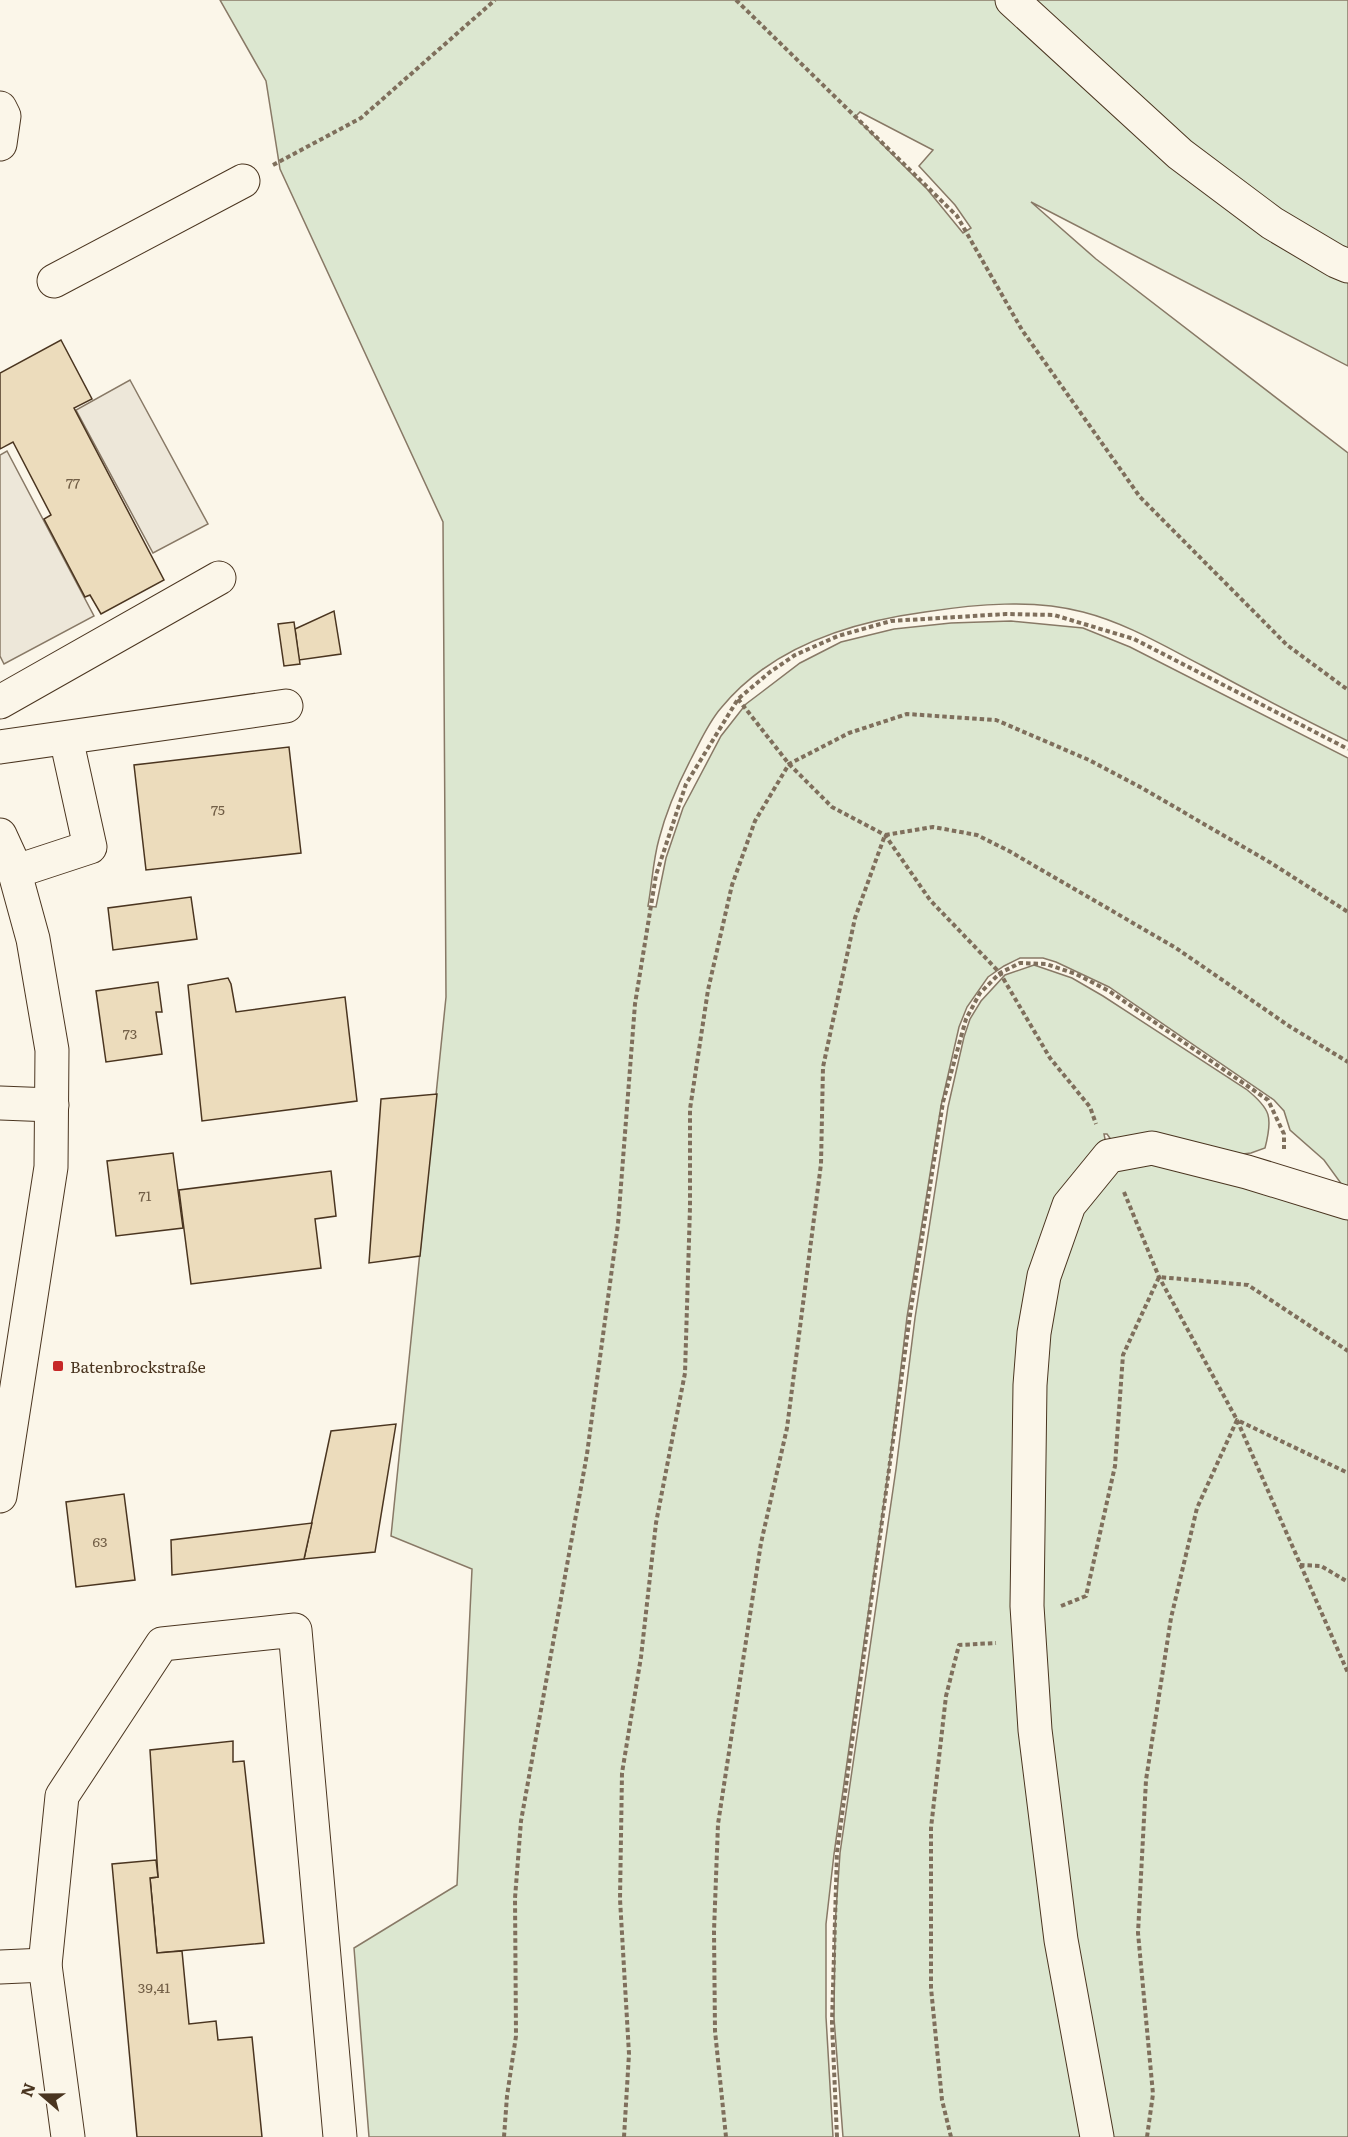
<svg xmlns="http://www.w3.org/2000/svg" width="1348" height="2137" viewBox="0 0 1348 2137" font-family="Literata,serif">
	<rect width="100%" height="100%" fill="#fbf6e9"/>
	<g fill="#dce7d0" stroke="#887966" stroke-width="1.5" fill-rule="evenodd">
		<path d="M220,0H1348V366L1031,202L1096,259L1348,453V741C1299,717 1251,692 1203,666C1164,646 1126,623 1083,612C1033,599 977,604 925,612C850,622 771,647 721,708C708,723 700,742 691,759C678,784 666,812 659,839C653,860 652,884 648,906L656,907L666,858L683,808L721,736L746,704L800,663L841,642L894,629L951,623L1011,621L1083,628L1130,647L1348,758V1193L1324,1160L1290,1130L1284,1111L1274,1100L1109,987L1056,962L1043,958H1020L1004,966L988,977L967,1007L959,1027L941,1106L907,1317L889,1467L834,1854L826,1924V2017L833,2137H369L354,1948L457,1885L472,1569L391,1536L446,997L443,522L280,169L266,81ZM860,112L933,150L919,166L955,205L971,228L963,233L927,189L855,117Z"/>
		<path d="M1034,965L1072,978L1103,996L1246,1089C1271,1109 1273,1117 1265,1148L1251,1153L1235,1155L1112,1141L1107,1134H1104L1106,1144L1059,1201L1018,1571L1090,2137H843L834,2018L835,1926L840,1853L896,1469L915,1318L948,1107L964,1037L970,1019L981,1001L1005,975Z"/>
		<polygon points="1153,1159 1348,1218 1348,2137 1110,2137 1071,1942 1039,1642 1046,1320 1085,1197 1124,1164"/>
	</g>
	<g fill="#ede7d9" stroke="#887966" stroke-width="1.5">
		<polygon points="130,380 208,524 153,553 76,410"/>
		<polygon points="7,451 94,616 4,664 0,656 0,455"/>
	</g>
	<g fill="#ecdcbc" stroke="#4a3520" stroke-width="1.5">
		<polygon points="61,340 92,399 74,408 164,580 101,614 90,595 85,597 44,519 51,515 13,442 0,449 0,373"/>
		<polygon points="334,611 341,654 299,660 295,629"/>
		<polygon points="294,622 300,664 284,666 278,624"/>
		<polygon points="289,747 301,853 146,870 134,765"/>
		<polygon points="191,897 197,939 113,950 108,908"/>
		<polygon points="228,978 231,984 236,1012 345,997 357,1101 202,1121 188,985"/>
		<polygon points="158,982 162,1012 156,1012 162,1054 106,1062 96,991"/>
		<polygon points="437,1094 420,1256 369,1263 381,1099"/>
		<polygon points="173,1153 183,1228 116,1236 107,1161"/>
		<polygon points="331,1171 336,1216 315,1219 321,1268 191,1284 179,1190"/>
		<polygon points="396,1424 375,1552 304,1559 331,1431"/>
		<polygon points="124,1494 135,1580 76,1587 66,1502"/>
		<polygon points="312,1523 304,1559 172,1575 171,1540"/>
		<polygon points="233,1741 233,1762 244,1761 264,1943 157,1953 150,1878 158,1877 150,1750"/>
		<polygon points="156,1860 158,1877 150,1878 157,1953 182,1951 189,2024 216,2021 218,2040 252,2037 262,2137 137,2137 112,1864"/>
	</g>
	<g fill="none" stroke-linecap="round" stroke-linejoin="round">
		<g stroke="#4a3520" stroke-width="35">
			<g id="minor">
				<polyline points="1012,0 1180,154 1272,223 1336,261 1348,266"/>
				<polyline points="0,108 4,116 0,144"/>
				<polyline points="54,281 243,181"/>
				<polyline points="0,702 219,578"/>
				<polyline points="0,747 286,706"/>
				<polyline points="0,835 11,859 33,939 52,1050 51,1167 0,1496"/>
				<polyline points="14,872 90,847 66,738"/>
				<polyline points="0,1103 52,1105"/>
				<polyline points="0,1967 45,1965"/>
				<polyline points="68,2137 45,1965 62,1796 162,1644 295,1630 340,2137"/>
				<polyline points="1097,2137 1061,1940 1035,1730 1027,1606 1030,1385 1034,1333 1044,1276 1069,1205 1109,1156 1152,1148 1247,1172 1348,1203"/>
			</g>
		</g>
		<g stroke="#7f6f5c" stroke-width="4" stroke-dasharray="4.5 3" stroke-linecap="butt">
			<polyline points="736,0 957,216 1022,330 1140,497 1287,645 1348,690"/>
			<polyline points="273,165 361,118 495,0"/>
			<polyline points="738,699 789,764 832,807 885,835 930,900 1000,973 1050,1058 1090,1107 1096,1124"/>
			<polyline points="1124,1192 1159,1277 1237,1420 1348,1673"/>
			<polyline points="1300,1565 1321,1566 1348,1582"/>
			<polyline points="1061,1606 1086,1596 1115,1466 1123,1355 1159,1277 1248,1285 1348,1351"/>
			<polyline points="504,2137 507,2096 516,2036 515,1898 521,1821 587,1454 618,1224 635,1004 656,875 686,784 738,699 770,672 795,655 838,636 891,621 1006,614 1054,615 1134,639 1348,749"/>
			<polyline points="624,2137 629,2054 620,1899 622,1773 641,1657 656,1523 685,1373 690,1207 690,1109 708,990 732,885 755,821 789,764 849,733 907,714 996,720 1089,760 1142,788 1271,863 1348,912"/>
			<polyline points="726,2137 715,2031 714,1931 718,1824 761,1543 787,1428 821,1164 823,1067 855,918 885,835 933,827 977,835 1009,851 1176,948 1289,1026 1348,1062"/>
			<polyline points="837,2137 832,2023 837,1852 910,1315 943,1102 966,1019 980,993 1000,973 1020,963 1046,964 1076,974 1109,991 1268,1100 1284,1134 1284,1149"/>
			<polyline points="951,2137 942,2100 931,1988 931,1828 946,1696 959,1645 996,1643"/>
			<polyline points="1147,2137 1153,2094 1138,1933 1146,1780 1171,1618 1197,1508 1237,1420 1348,1473"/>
		</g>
		<use href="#minor" stroke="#fbf6e9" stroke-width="33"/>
	</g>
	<rect fill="#c62828" stroke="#fbf6e9" stroke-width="2" x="52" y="1360" width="12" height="12" rx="3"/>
	<g text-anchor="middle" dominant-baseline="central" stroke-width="4.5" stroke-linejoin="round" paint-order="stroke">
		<g font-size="14" fill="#725f47">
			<text x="73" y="482">77</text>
			<text x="218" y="809">75</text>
			<text x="130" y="1033">73</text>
			<text x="145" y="1195">71</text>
			<text x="100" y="1541">63</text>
			<text x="154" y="1987">39,41</text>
		</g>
		<g font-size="16" fill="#4a3520" stroke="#fbf6e9" text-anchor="start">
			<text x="70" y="1366">Batenbrockstraße</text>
		</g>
	</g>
	<g transform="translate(42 2095) rotate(290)" stroke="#fbf6e9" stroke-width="4.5" paint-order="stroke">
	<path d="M0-4.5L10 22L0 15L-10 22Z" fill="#4a3520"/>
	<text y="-9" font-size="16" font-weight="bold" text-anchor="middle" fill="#4a3520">N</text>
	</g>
</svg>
